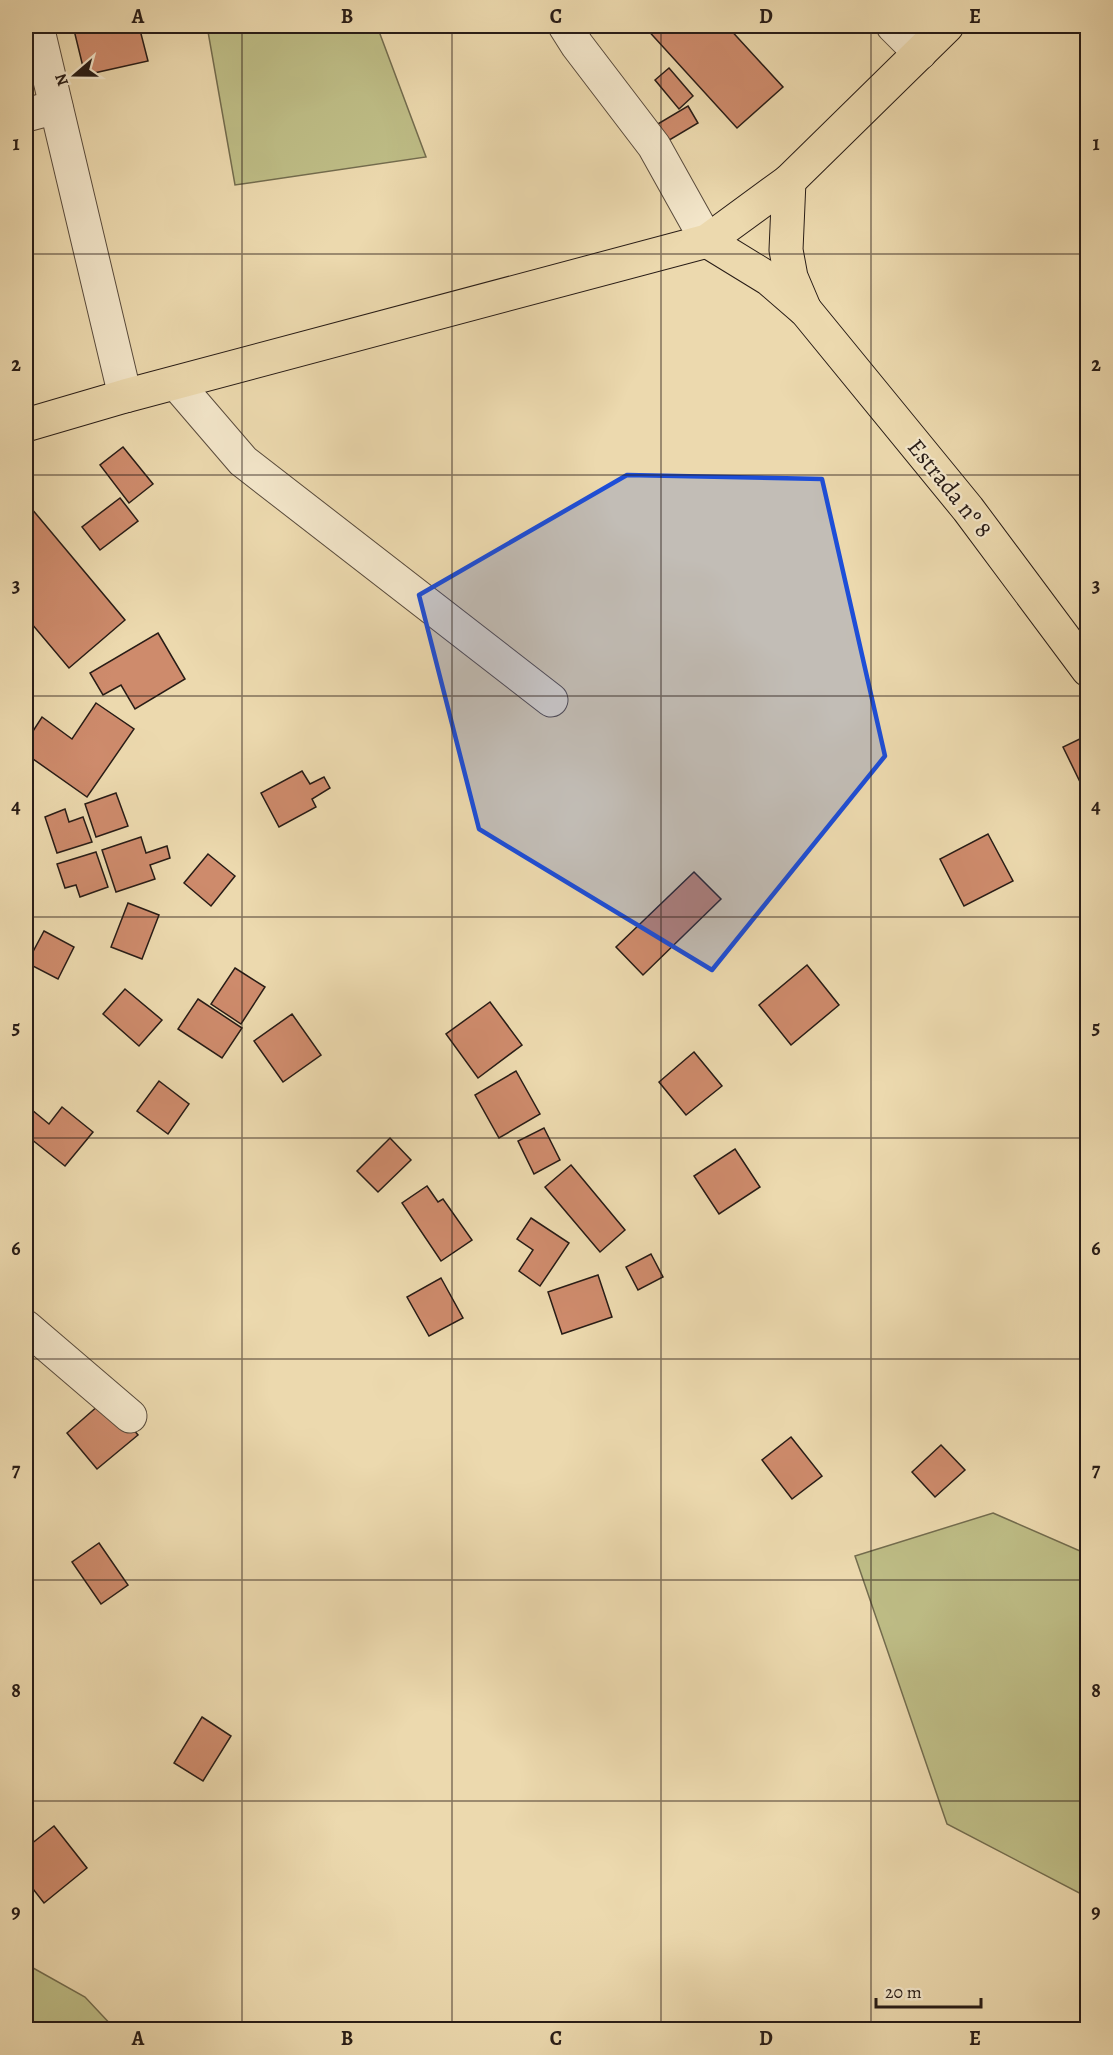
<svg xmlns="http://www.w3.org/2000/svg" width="1113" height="2055" viewBox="0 0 1113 2055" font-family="Alegreya,serif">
	<rect width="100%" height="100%" fill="#ecd9ae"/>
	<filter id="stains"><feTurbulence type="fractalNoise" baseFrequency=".00333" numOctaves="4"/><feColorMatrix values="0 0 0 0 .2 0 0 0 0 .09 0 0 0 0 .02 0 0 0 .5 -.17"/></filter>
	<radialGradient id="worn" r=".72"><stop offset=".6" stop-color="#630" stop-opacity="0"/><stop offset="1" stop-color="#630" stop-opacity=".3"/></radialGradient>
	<g fill="#bebd86" stroke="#736c4e" stroke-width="1.5">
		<polygon points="207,26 377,26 426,157 235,185"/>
		<polygon points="993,1513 1087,1554 1087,1897 947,1824 855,1556"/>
		<polygon points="26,1964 85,1997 115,2029 26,2029"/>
	</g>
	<g fill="#ce8b6c" stroke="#281c16" stroke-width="1.5">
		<polygon points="73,26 139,26 148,61 85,75"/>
		<polygon points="644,26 727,26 783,87 737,128"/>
		<polygon points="669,68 693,96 679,109 655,80"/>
		<polygon points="688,106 698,123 661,145 651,128"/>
		<polygon points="123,447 153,484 129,503 100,465"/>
		<polygon points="120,498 138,521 100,550 82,527"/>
		<polygon points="26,502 125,620 69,668 26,617"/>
		<polygon points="158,633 185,679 135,709 121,685 103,695 90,673"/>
		<polygon points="96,703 134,729 87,797 26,754 26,742 42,717 72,739"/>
		<polygon points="1088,735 1088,786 1083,788 1063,747"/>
		<polygon points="302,771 310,784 324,777 330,788 312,799 316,807 279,827 261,793"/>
		<polygon points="116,793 128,826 96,837 85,804"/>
		<polygon points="65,809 69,822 83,817 92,842 57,853 45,817"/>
		<polygon points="988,834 1013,881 964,906 940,859"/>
		<polygon points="141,837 146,853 167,846 170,858 150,865 155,879 116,892 102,850"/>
		<polygon points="96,852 108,887 80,897 76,885 65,888 57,864"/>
		<polygon points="208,854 235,876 211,906 184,883"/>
		<polygon points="694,872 721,899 643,975 616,947"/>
		<polygon points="128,903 159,915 142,959 111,947"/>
		<polygon points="44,931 74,947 58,979 27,963"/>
		<polygon points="807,965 839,1005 791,1045 759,1005"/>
		<polygon points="235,968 265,987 241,1024 211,1004"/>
		<polygon points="125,989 162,1020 139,1046 103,1014"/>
		<polygon points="198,999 242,1028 222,1058 178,1029"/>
		<polygon points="490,1002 522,1045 478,1078 446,1034"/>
		<polygon points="292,1014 321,1055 283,1082 254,1041"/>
		<polygon points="694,1052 722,1086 686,1115 659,1082"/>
		<polygon points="516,1071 540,1114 499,1138 475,1095"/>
		<polygon points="159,1081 189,1104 168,1134 137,1111"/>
		<polygon points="26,1105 49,1124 62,1107 93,1132 65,1166 26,1135"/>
		<polygon points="544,1128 560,1160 534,1174 518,1141"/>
		<polygon points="390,1138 411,1160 378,1192 357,1171"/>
		<polygon points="735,1149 760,1187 719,1214 694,1176"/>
		<polygon points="571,1165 625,1230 600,1252 545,1187"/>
		<polygon points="427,1186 438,1202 443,1199 472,1240 441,1261 402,1203"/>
		<polygon points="531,1218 569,1243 540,1286 519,1271 533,1250 517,1239"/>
		<polygon points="651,1254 663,1277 638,1290 626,1267"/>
		<polygon points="598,1275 612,1317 562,1334 548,1292"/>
		<polygon points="441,1278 463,1318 429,1336 407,1297"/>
		<polygon points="107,1398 138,1435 97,1469 67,1433"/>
		<polygon points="791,1437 822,1476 792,1499 762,1460"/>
		<polygon points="941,1445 965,1470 935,1497 912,1472"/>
		<polygon points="99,1543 128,1585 101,1604 72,1562"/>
		<polygon points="202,1717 231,1736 203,1781 174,1763"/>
		<polygon points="54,1826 87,1868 44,1903 26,1880 26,1848"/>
	</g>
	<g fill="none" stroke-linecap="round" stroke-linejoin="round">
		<g stroke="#594b3c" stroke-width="35">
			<g id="minor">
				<polyline points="37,26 125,396"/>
				<polyline points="565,26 577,45 654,146 707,241"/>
				<polyline points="893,26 920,53"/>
				<polyline points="26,115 56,107"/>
				<polyline points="176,383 243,461 551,700"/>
				<polyline points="26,1327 130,1416"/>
			</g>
		</g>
		<g stroke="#281c16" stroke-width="35">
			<g id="major">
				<polyline points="789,181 786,250 791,277 805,310"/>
				<polyline points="707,241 769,279 806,311 968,509 1088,670"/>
				<polyline points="26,425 125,396 707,241 789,181 947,26"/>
			</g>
		</g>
		<use href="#minor" stroke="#f3e6ca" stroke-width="33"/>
		<use href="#major" stroke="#ecd9ae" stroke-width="33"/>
	</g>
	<path fill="#1d4ed8" fill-opacity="0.2" stroke="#1d4ed8" stroke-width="4.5" stroke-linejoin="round" d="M627,475L822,479L885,756L712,970L479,829L419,595Z"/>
	<path fill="none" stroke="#281c16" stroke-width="1.5" stroke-opacity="0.55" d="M242,26V2030M452,26V2030M661,26V2030M871,26V2030M26,254H1088M26,475H1088M26,696H1088M26,917H1088M26,1138H1088M26,1359H1088M26,1580H1088M26,1801H1088"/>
	<g text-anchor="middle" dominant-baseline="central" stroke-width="4.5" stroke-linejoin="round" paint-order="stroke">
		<g font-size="24" fill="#281c16" stroke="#f3e6ca">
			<text transform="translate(950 488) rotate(51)">Estrada nº 8</text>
		</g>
	</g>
	<rect width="1113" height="2055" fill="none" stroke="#ecd9ae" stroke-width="66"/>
	<g transform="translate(75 75) rotate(250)" stroke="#f3e6ca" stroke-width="4.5" paint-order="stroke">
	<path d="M0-4.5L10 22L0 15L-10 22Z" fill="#281c16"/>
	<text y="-9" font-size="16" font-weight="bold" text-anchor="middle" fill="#281c16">N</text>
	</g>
	<path d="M876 1998v9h105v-9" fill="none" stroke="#281c16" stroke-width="3"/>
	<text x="885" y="1998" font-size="18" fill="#281c16" stroke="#f3e6ca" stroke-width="4.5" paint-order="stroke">20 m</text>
	<rect x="33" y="33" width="1047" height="1989" fill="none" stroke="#281c16" stroke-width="2"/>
	<g font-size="20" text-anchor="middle" font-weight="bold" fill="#281c16">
		<text x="138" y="23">A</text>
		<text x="347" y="23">B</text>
		<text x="556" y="23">C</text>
		<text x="766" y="23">D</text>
		<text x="975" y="23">E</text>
		<text x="16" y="150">1</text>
		<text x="1096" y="150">1</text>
		<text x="16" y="371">2</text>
		<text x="1096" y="371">2</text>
		<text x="16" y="592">3</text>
		<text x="1096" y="592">3</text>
		<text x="16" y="813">4</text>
		<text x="1096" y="813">4</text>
		<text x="16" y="1034">5</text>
		<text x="1096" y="1034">5</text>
		<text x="16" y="1255">6</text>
		<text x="1096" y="1255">6</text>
		<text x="16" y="1476">7</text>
		<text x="1096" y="1476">7</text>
		<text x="16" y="1697">8</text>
		<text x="1096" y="1697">8</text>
		<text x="16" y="1918">9</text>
		<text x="1096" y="1918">9</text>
		<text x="138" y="2045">A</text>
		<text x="347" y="2045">B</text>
		<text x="556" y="2045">C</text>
		<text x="766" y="2045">D</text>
		<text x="975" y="2045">E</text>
	</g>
	<rect width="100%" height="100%" filter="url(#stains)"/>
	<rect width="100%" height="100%" fill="url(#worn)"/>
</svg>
